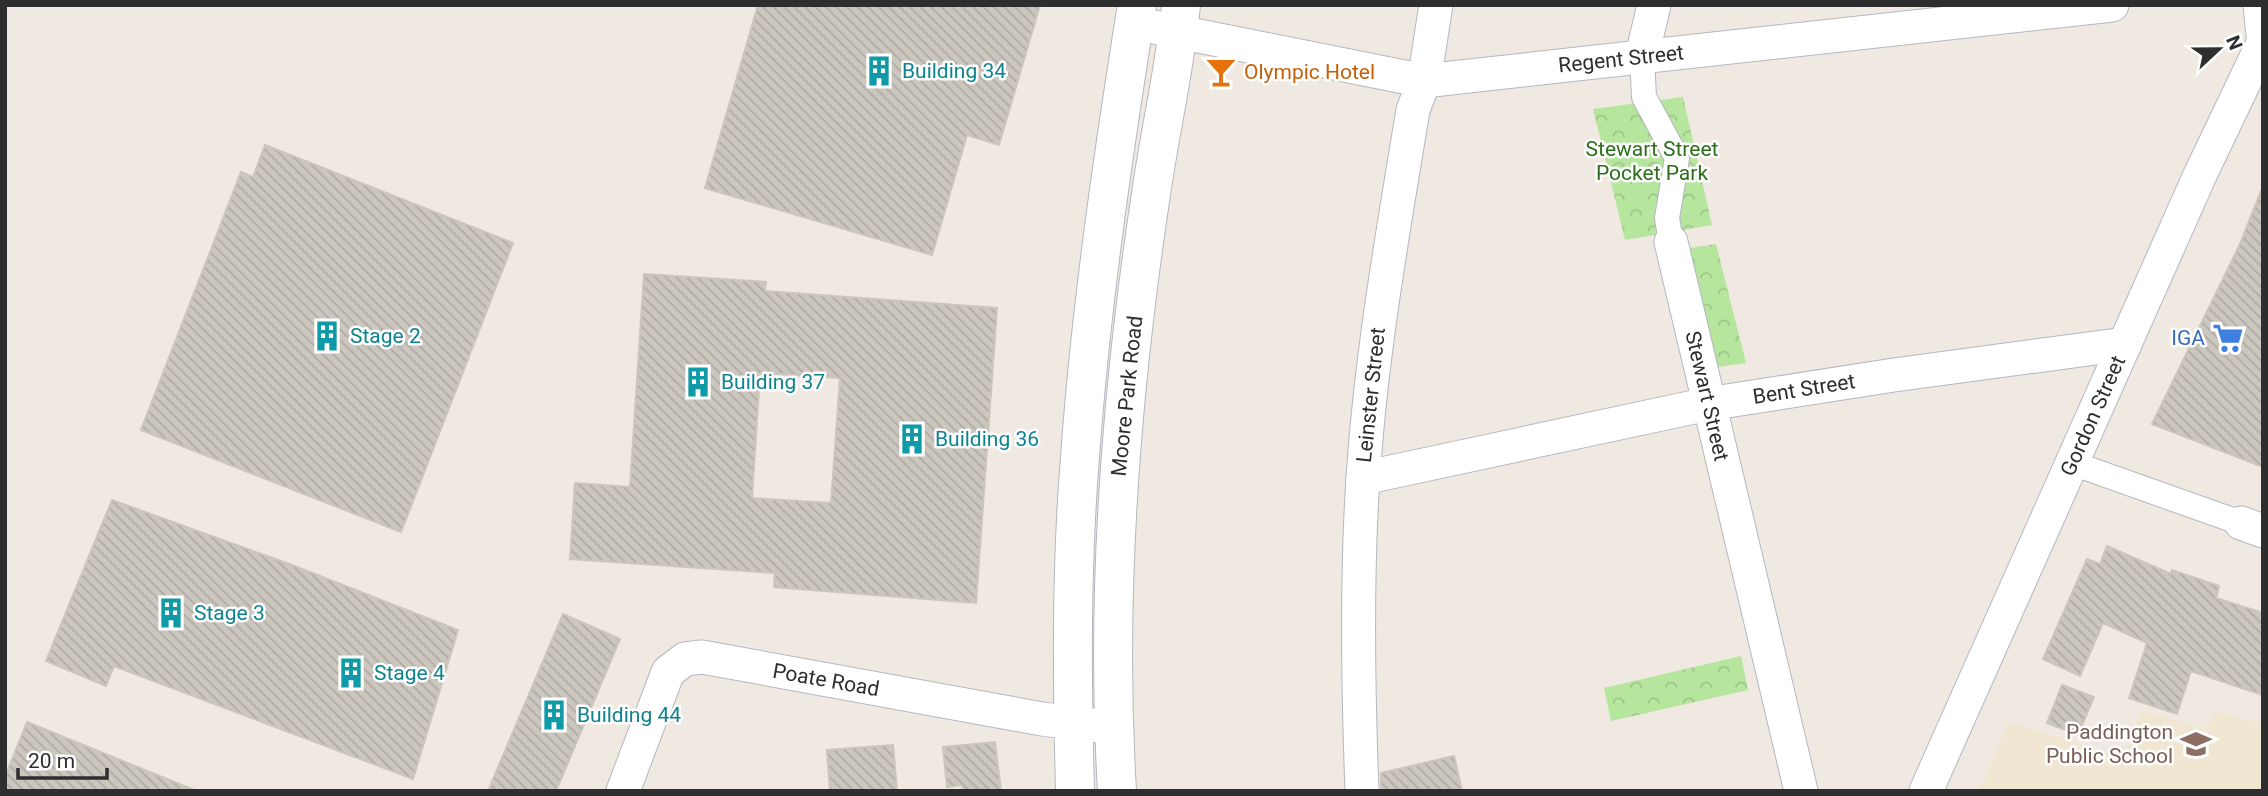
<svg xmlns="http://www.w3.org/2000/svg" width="2268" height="796" viewBox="0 0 2268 796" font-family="Roboto,sans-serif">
	<defs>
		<pattern id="park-crowns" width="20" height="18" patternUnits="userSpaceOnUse" patternTransform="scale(1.75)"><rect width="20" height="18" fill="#b6e59e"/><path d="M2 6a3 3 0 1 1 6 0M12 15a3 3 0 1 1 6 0" fill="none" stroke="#9dc588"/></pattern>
		<pattern id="building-back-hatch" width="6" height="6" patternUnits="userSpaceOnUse" patternTransform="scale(1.75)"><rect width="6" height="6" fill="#cbc7bf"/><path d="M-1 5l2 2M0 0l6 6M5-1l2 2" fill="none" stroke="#afaba4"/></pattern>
	</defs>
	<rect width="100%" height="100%" fill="#efe9e1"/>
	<polygon fill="#f0e6d1" points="2141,710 2206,730 2216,711 2263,724 2263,791 1979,791 2009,722 2126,758"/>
	<g fill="url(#park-crowns)">
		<polygon points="1683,97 1712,225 1625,240 1593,109"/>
		<polygon points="1716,244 1746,363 1710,368 1683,249"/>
		<polygon points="1741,656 1748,690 1611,721 1604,688"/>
	</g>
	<g fill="url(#building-back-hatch)" stroke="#cbc5ba" stroke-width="2" fill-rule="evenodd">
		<polygon points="758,5 1040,5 999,145 967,135 932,255 705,188"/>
		<polygon points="265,145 513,243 401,532 141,430 241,172 253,177"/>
		<polygon points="2261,191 2263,191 2263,467 2152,424 2240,244"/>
		<path d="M644,274L766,282L765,291L997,308L976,603L774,587L775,573L570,559L575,483L630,487ZM760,373L840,378L831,503L752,498Z"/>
		<polygon points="112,500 292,565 458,630 413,779 114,666 106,686 46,661"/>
		<polygon points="2107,546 2171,574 2172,570 2219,586 2216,598 2263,613 2263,695 2191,671 2177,714 2129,698 2147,643 2103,623 2080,676 2043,659 2087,559 2100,564"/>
		<polygon points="563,614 620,639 556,791 488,791"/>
		<polygon points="2062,685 2094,697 2078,735 2047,723"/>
		<polygon points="27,722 194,790 194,791 5,791 5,777"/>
		<polygon points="995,742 1001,791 963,791 962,785 947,787 943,747"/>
		<polygon points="893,745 897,791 830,791 827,750"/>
		<polygon points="1454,756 1462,791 1381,791 1381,773"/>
	</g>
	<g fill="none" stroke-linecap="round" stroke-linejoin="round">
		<g stroke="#b4b7c1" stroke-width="26">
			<g id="pedestrian">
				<polyline points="1642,56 1644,97 1677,158 1667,218 1671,242"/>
				<polyline points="2072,463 2241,523"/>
			</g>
		</g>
		<g stroke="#b4b7c1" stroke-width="35">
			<g id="minor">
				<polyline points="2260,5 2263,35"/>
				<polyline points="1134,23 1424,81 2112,5"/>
				<polyline points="1642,56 1654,5"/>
				<polyline points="1671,242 1801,791"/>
				<polyline points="1363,478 1708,404 1894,375 2125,344"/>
				<polyline points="2241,523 2263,531"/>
				<polyline points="623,791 668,672 685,659 702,657 1042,719 1100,726"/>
				<path d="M1362,791C1358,687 1356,582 1363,478C1371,354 1393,232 1413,110L1424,81L1436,5"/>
				<polyline points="1926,791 2200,175 2263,43"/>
			</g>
		</g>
		<g stroke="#b4b7c1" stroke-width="40">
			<g id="secondary">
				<path d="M1075,791C1072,680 1071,568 1080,457C1091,305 1113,155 1137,5"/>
				<path d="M1117,791C1105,592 1121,391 1151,194C1160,130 1175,69 1181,5"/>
			</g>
		</g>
		<use href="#pedestrian" stroke="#fff" stroke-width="24"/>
		<use href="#minor" stroke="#fff" stroke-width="33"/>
		<use href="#secondary" stroke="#fff" stroke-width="38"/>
	</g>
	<defs>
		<g id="building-bare" transform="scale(2.415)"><path d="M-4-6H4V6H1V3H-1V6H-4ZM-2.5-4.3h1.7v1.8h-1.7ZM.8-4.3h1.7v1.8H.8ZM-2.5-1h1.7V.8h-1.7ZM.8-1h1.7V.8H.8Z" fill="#0f9aa8" stroke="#fff" stroke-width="2.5" paint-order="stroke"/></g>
		<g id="bar-bare" transform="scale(2.415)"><path d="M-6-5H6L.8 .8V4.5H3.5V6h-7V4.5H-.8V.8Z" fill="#e8710a" stroke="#fff" stroke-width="2.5" paint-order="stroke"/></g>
		<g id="supermarket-bare" transform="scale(2.415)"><path d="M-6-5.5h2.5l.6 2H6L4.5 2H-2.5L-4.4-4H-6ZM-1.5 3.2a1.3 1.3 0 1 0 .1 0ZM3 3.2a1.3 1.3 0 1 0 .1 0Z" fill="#3f7fe0" stroke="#fff" stroke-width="2.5" paint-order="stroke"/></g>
		<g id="school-bare" transform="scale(2.415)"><path d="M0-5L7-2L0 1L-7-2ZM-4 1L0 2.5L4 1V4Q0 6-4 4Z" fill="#8d6e63" stroke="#fff" stroke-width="2.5" paint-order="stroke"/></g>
	</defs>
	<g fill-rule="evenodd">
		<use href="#building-bare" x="879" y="71"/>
		<use href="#bar-bare" x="1221" y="72"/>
		<use href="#building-bare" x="327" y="336"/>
		<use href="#supermarket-bare" x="2228" y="338"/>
		<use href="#building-bare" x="698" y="382"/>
		<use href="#building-bare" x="912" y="439"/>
		<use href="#building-bare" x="171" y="613"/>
		<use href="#building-bare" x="351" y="673"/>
		<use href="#building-bare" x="554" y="715"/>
		<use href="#school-bare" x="2196" y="744"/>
	</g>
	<g text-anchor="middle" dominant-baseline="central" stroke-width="5" stroke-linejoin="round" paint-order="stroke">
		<g font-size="21" fill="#2e2e2e" stroke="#fff">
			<text transform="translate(1621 59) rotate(-6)">Regent Street</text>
			<text transform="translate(1804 389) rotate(-9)">Bent Street</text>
			<text transform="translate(1371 395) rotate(-84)">Leinster Street</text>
			<text transform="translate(1127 396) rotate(-84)">Moore Park Road</text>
			<text transform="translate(1707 396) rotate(77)">Stewart Street</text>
			<text transform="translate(2093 416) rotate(-66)">Gordon Street</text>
			<text transform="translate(826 680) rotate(10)">Poate Road</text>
		</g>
		<g font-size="21" fill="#0d838f" stroke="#fff" text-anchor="start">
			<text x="902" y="71">Building 34</text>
			<text x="350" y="336">Stage 2</text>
			<text x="721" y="382">Building 37</text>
			<text x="935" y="439">Building 36</text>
			<text x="194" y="613">Stage 3</text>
			<text x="374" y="673">Stage 4</text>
			<text x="577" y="715">Building 44</text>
		</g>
		<g font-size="21" fill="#c56008" stroke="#fff" text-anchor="start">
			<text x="1244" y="72">Olympic Hotel</text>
		</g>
		<g font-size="21" fill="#2c6e1b" stroke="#fff">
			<text x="1652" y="149">Stewart Street<tspan x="1652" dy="24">Pocket Park</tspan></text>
		</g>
		<g font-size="21" fill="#366cbe" stroke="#fff" text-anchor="end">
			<text x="2205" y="338">IGA</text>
		</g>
		<g font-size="21" fill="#785e54" stroke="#fff" text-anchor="end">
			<text x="2173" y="732">Paddington<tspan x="2173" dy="24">Public School</tspan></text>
		</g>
	</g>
	<rect width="2268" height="796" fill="none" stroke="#2e2e2e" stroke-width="14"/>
	<g transform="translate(2219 49) rotate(68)" stroke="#ffffff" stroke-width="5" paint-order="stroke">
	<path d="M0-5L12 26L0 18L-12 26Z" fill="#2e2e2e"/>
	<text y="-10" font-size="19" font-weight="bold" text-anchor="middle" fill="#2e2e2e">N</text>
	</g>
	<path d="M18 768v10h89v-10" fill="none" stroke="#2e2e2e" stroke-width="3.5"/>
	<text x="28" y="768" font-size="21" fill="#2e2e2e" stroke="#ffffff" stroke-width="5" paint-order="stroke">20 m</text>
</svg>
